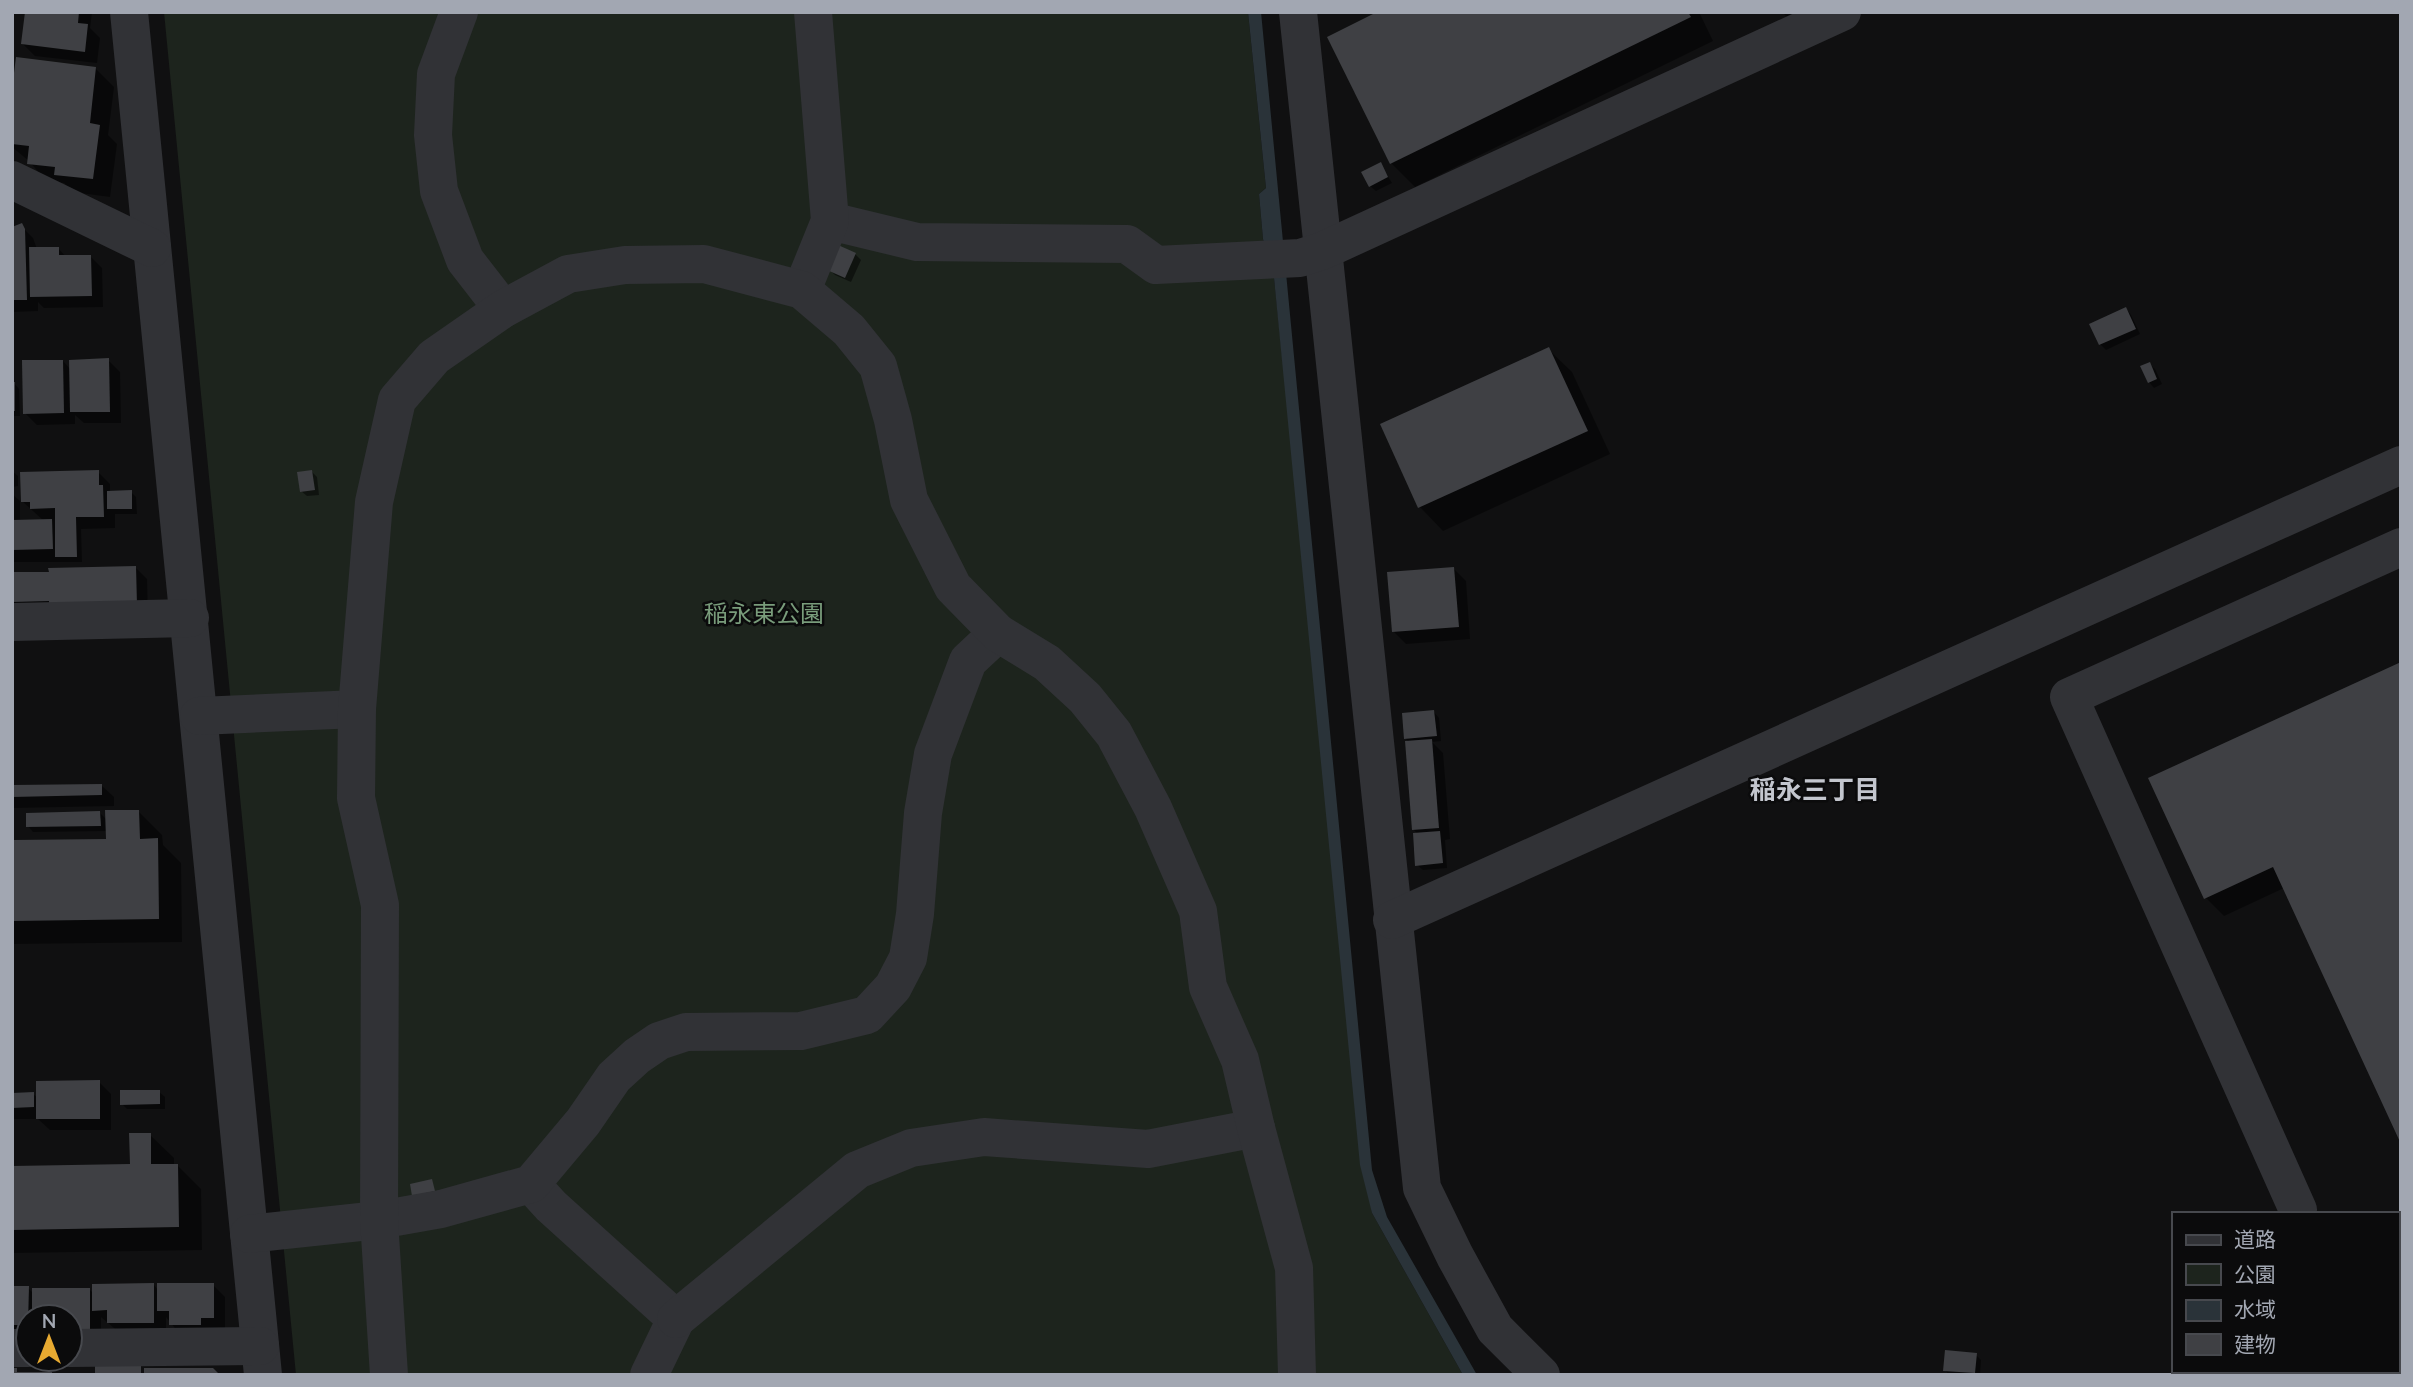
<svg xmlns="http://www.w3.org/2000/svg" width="2413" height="1387" viewBox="0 0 2413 1387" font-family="Lato,'Noto Sans JP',sans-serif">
	<rect width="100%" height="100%" fill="#101011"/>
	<polygon fill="#1d241d" points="164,12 1248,12 1266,188 1259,194 1263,239 1274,278 1372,1213 1463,1375 296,1375"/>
	<polygon fill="#2a3339" points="1248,12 1261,12 1372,1170 1387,1217 1477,1375 1463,1375 1372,1213 1360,1165 1274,278 1263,239 1259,194 1266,188"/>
	<g fill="#0007">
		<polygon points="27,12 92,12 90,28 100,38 97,63 35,56 23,44"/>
		<polygon points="1381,12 1699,12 1713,41 1415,187 1391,163"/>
		<polygon points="1782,12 1805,12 1789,19"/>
		<polygon points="96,69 114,87 108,135 117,144 110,197 73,192 64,183 46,181 29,161 12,147 12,103"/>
		<polygon points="1380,164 1392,183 1376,191 1370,186"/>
		<polygon points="21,226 33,238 37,249 58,248 66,257 90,256 102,268 103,307 44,308 38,302 38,311 12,312 12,229"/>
		<polygon points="855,254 861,260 851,282 835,275 829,269"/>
		<polygon points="2126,309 2131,315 2140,334 2106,350 2100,344"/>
		<polygon points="1548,349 1572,372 1610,454 1443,531 1420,507"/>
		<polygon points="108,360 120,372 121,423 84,423 75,415 75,424 37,425 25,413 63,361 71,370"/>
		<polygon points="2149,364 2155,369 2162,384 2154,388 2149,382"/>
		<polygon points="12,369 13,382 19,389 20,416 12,416"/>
		<polygon points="12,471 18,476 18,486 12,487"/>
		<polygon points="98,472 110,484 110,492 131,492 136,497 137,514 115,514 115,528 81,529 82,562 14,562 14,574 136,568 147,579 148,617 12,608 12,494 20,501 20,521 44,521 22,501"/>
		<polygon points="312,472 317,477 319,495 307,496 301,491"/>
		<polygon points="1454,569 1466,581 1470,639 1406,644 1394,632"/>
		<polygon points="2401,664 2284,888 2224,916 2206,898"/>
		<polygon points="1434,712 1439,718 1441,741 1432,742 1443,753 1450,839 1445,840 1447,868 1423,870 1417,865 1418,834 1413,829 1410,743 1405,738"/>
		<polygon points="102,786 114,797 114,806 12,808 12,787"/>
		<polygon points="139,812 162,835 163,845 181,863 182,942 12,944 12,842 107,841 107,831 33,832 28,826 100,813 107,820"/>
		<polygon points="99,1082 111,1094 111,1130 50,1130 38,1119 12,1119 12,1094 33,1094 38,1098"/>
		<polygon points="159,1092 165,1097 165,1109 127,1109 122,1104"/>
		<polygon points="150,1135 174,1158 174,1166 178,1166 201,1189 202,1250 12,1253 12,1168 132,1166"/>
		<polygon points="154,1285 158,1290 213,1285 225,1297 225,1329 182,1337 166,1317 166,1334 121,1334 101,1317 101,1342 70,1317 40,1316 28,1317 28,1336 12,1336 12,1288 28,1288 34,1294 89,1289 94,1294"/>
		<polygon points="1976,1355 1981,1360 1980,1375 1949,1375 1945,1370"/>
	</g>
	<g fill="#3f4044">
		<polygon points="25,12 79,12 78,23 88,24 85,52 21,44"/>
		<polygon points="1377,12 1688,12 1691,17 1390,164 1327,37"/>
		<polygon points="16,57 96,67 90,123 100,125 93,179 54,175 55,167 27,164 29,146 12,144 12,89"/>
		<polygon points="1381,162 1388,177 1369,187 1361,172"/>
		<polygon points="22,223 25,229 27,300 12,300 12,227"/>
		<polygon points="838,245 856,253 845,278 827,270"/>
		<polygon points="29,247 59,247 59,255 91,255 92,296 30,297"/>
		<polygon points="2126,307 2136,329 2099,345 2089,324"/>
		<polygon points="1549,347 1588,431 1418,508 1380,424"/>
		<polygon points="109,358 110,412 70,412 69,360"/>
		<polygon points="22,360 63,360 64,413 23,414"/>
		<polygon points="2150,362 2157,379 2148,383 2140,366"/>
		<rect x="12" y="382" width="3" height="29"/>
		<polygon points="99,470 99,485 103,485 104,517 76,517 77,557 55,557 55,508 30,509 30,502 21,502 20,472"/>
		<polygon points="312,470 315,490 300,492 297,472"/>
		<polygon points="132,490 132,509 107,509 107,491"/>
		<polygon points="52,519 53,549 12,550 12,520"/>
		<polygon points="136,566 137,605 49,607 49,601 12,602 12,572 49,572 48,568"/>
		<polygon points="1454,567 1459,627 1392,632 1387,572"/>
		<polygon points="2401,662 2401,1144 2273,867 2204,899 2148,778"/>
		<polygon points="1434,710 1437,736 1404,739 1402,713"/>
		<polygon points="1432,739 1439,828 1412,830 1405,741"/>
		<polygon points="102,784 102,795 12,797 12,785"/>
		<polygon points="105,810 139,810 140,839 158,838 159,919 12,921 12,840 106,839"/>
		<polygon points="100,811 101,826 26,827 26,813"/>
		<polygon points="1440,831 1443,863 1415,866 1413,833"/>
		<polygon points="100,1080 100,1119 36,1119 36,1081"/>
		<polygon points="120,1090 160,1090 160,1104 120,1105"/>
		<polygon points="34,1092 34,1107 12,1108 12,1093"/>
		<polygon points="129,1133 151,1133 151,1164 178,1164 179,1227 12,1230 12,1166 130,1164"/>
		<polygon points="432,1179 435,1191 412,1196 410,1184"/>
		<polygon points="154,1283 154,1323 107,1323 107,1310 92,1311 92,1284"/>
		<polygon points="157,1283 214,1283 214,1318 201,1318 201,1325 169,1325 169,1311 157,1311"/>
		<polygon points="12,1286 29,1286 28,1325 12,1325"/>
		<polygon points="32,1288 90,1288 90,1331 70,1331 70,1317 44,1316 44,1311 32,1311"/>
		<polygon points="1945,1350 1977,1353 1975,1373 1943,1371"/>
		<rect x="95" y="1365" width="46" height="10"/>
		<polygon points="12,1368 17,1368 17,1372 52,1372 52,1375 12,1375"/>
		<polygon points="144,1368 213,1368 220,1375 144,1375"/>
	</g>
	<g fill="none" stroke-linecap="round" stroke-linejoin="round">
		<g stroke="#313236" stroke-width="38">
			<polyline points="129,12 263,1375"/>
			<polyline points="459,12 436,74 433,135 439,191 465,260 503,309"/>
			<polyline points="1298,12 1422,1188 1455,1256 1495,1329 1541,1375"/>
			<polyline points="12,180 152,248"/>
			<polyline points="830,221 917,242 1127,244 1156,265 1300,258 1322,251 1842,12"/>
			<polyline points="802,290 830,221 813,12"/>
			<polyline points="12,622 190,618"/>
			<polyline points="199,716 357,709"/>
			<polyline points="1392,920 2401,465"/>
			<polyline points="531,1184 551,1206 676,1319 649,1375"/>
			<polyline points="2298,1210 2069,697 2401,547"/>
			<polyline points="249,1234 379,1220 441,1209 531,1184 583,1122 614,1077 637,1056 659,1041 686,1032 801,1031 867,1015 893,987 908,958 915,914 923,813 933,754 968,661 998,633"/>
			<polyline points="2397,1270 2401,1267"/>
			<polyline points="676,1319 857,1170 911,1148 984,1137 1148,1149 1256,1128"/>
			<polyline points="12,1348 28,1348"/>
			<polyline points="70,1348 260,1346"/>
			<polyline points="389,1375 379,1220 380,905 356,798 357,709 374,502 397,400 434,357 503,309 568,274 625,265 704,264 802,290 849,330 878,366 893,420 909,500 953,587 998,633 1047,663 1085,698 1114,734 1153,808 1198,911 1208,987 1240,1060 1256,1128 1294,1268 1297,1375"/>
			<polyline points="2253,1375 2258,1371"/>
		</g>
	</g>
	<g text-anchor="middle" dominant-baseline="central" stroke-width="5" stroke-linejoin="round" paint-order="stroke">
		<g font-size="24" fill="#799c7b" stroke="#0b0b0c">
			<text x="764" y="612">稲永東公園</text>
		</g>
		<g font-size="26" font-weight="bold" fill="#c3c6ce" stroke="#0b0b0c">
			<text x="1815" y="789">稲永三丁目</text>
		</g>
	</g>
	<rect width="2413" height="1387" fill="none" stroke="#a2a7b2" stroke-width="28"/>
	<rect x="2172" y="1212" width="228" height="161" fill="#0b0b0c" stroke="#47494e" stroke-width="2"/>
	<rect x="2186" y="1235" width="35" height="10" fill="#313236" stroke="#47494e" stroke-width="2"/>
	<text x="2234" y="1247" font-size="21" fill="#a2a7b2">道路</text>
	<rect x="2186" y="1264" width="35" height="21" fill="#1d241d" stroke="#47494e" stroke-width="2"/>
	<text x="2234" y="1282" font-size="21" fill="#a2a7b2">公園</text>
	<rect x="2186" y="1300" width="35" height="21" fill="#2a3339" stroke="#47494e" stroke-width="2"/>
	<text x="2234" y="1317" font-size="21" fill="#a2a7b2">水域</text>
	<rect x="2186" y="1334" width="35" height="21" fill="#3f4044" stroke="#47494e" stroke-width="2"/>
	<text x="2234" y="1352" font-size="21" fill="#a2a7b2">建物</text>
	<g transform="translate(49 1338)"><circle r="33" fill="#0b0b0c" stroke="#47494e" stroke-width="2"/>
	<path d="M0-5L12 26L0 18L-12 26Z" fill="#e8aa31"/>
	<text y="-10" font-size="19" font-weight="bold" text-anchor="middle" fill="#a2a7b2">N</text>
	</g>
</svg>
